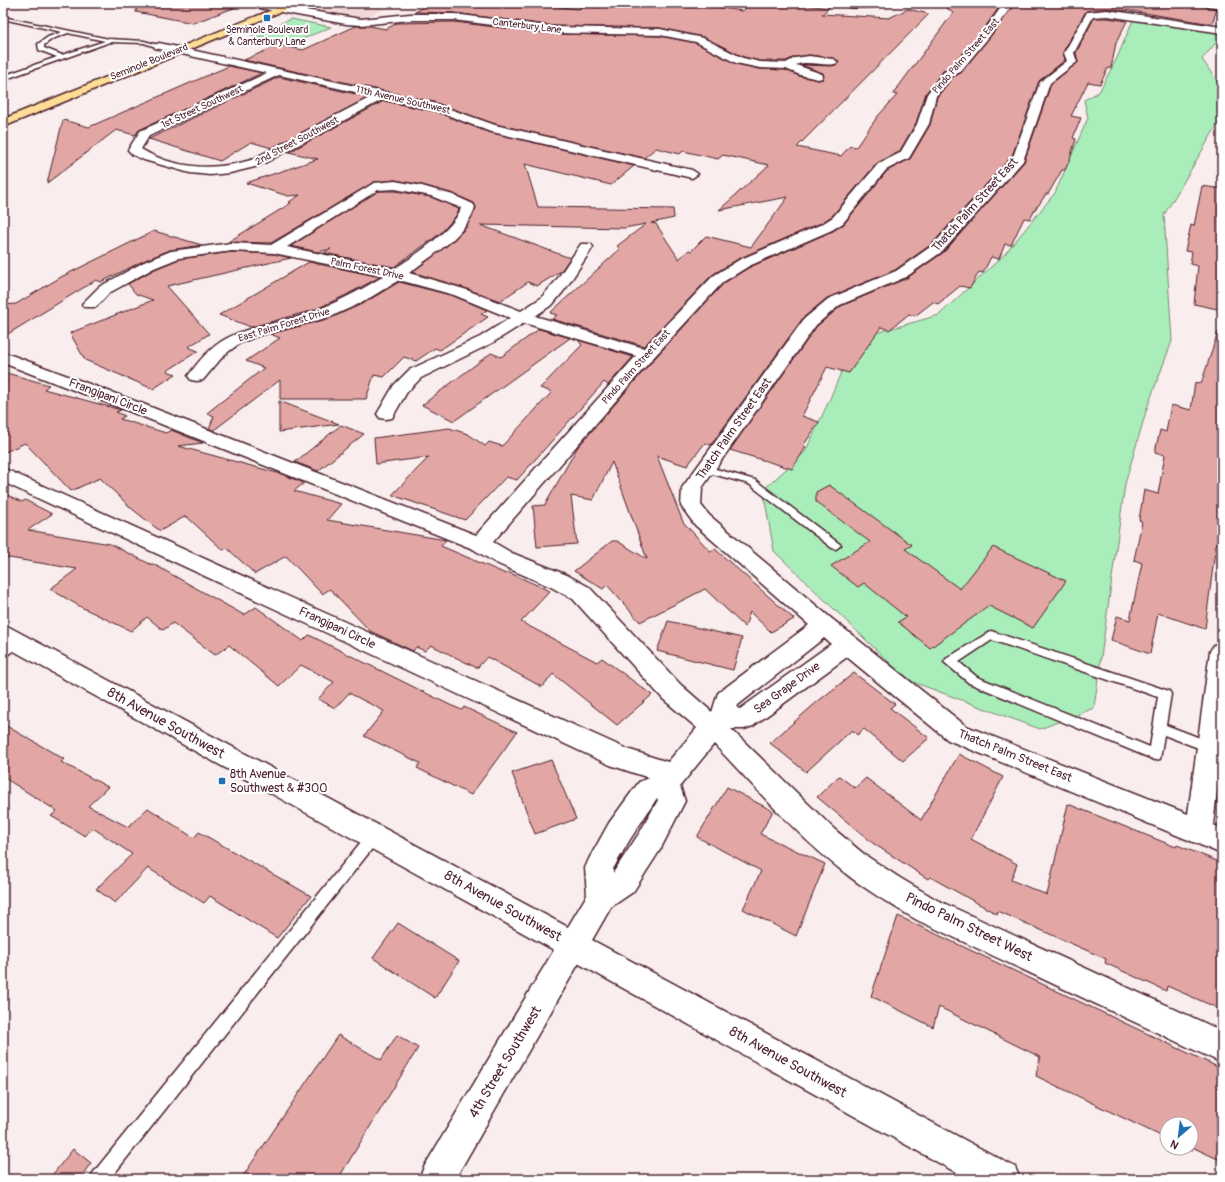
<svg xmlns="http://www.w3.org/2000/svg" width="1225" height="1182" viewBox="0 0 1225 1182" font-family="Pangolin,sans-serif">
	<rect width="100%" height="100%" fill="#f9eded"/>
	<filter id="ink" filterUnits="userSpaceOnUse"><feTurbulence type="fractalNoise" baseFrequency=".025" numOctaves="2"/><feDisplacementMap in="SourceGraphic" scale="8" xChannelSelector="R" yChannelSelector="G"/><feConvolveMatrix kernelMatrix="1 2 1 2 8 2 1 2 1" color-interpolation-filters="sRGB"/></filter>
	<g filter="url(#ink)">
		<polygon fill="#f2d8d7" points="304,3 398,3 359,20 290,9"/>
		<g fill="#a9eeba" stroke="#7a8672">
			<polygon points="291,19 331,27 293,43 252,35"/>
			<polygon points="1133,20 1222,33 1222,36 1202,59 1218,83 1222,117 1164,215 1172,341 1147,408 1125,484 1094,708 1040,729 913,682 895,668 774,551 763,490 805,452 829,401 855,339 939,315 1004,255 1055,193 1088,118 1084,100 1099,92 1117,58"/>
		</g>
		<g fill="#e2a7a5" stroke="#4a1f2b">
			<polygon points="137,3 241,3 242,5 193,23 136,12"/>
			<polygon points="432,3 530,3 578,9 589,3 691,3 742,11 752,3 792,3 829,8 822,14 889,18 908,9 929,14 797,147 841,156 850,146 856,147 878,116 897,95 893,94 953,13 941,3 1002,3 981,33 951,67 943,71 926,93 916,123 899,152 877,163 832,216 821,223 738,259 712,275 644,346 552,319 557,315 550,313 620,249 617,246 646,224 624,228 480,225 570,258 561,271 537,286 528,282 500,301 464,288 412,272 448,245 466,228 476,208 474,203 454,194 422,185 395,180 374,182 271,243 228,242 291,203 289,202 300,195 288,196 246,183 318,159 289,152 384,101 437,112 488,132 634,166 611,185 525,164 538,207 673,209 674,218 651,223 656,224 679,259 689,250 691,251 706,236 751,247 788,197 719,210 769,165 723,155 718,159 683,151 680,154 656,148 644,158 495,124 433,102 244,60 279,45 303,50 356,26 370,26 386,29 397,23 454,22 554,34 660,36 696,43 736,64 760,69 786,70 799,76 818,80 823,79 823,73 801,65 831,66 836,65 839,61 833,58 809,55 795,57 786,61 760,61 744,57 703,37 660,28 554,26 454,13 415,12"/>
			<polygon points="1015,3 1191,3 1217,9 1212,24 1132,11 1107,9 1086,11 1063,52 1065,60 1039,81 1012,156 932,244 895,270 827,298 803,318 711,445 705,443 687,466 657,456 683,522 710,551 715,549 794,619 771,632 750,612 745,627 705,589 640,622 607,585 603,589 574,571 612,541 617,541 647,559 612,462 593,500 571,496 577,544 537,547 533,506 545,505 577,448 654,359 724,283 750,267 833,231 844,224 887,171 910,159 930,125 937,97 953,77 961,73"/>
			<polygon points="1094,18 1107,18 1127,21 1116,43 1111,68 1108,68 1100,84 1088,82 1071,116 1081,118 1073,138 1076,139 1070,159 1065,170 1062,170 1048,194 1046,194 1038,206 1037,206 1030,219 1024,218 1011,245 1005,244 999,259 991,257 983,273 979,272 970,288 960,286 938,304 933,302 915,316 909,314 889,330 881,327 849,373 827,367 802,416 819,422 803,446 806,447 792,469 730,450 817,326 841,306 907,278 944,252 1024,162 1051,84 1078,62 1076,53"/>
			<polygon points="229,66 262,73 139,130 135,135 116,130 47,183 63,120 89,127"/>
			<polygon points="279,77 369,97 272,148 251,142 220,161 149,139"/>
			<polygon points="1202,186 1222,189 1222,310 1194,304 1198,266 1190,264 1192,252 1185,251 1191,225 1194,226"/>
			<polygon points="378,191 395,191 431,197 459,209 456,216 441,233 394,267 324,253 331,249 318,252 291,246"/>
			<polygon points="154,231 202,245 170,250 143,261 101,282 96,280 3,337 3,305 16,304 61,277"/>
			<polygon points="232,252 274,254 291,258 167,286 209,334 188,347 198,351 167,371 176,374 153,389 85,360 70,333 153,300 136,294 128,284 155,269 179,259"/>
			<polygon points="309,262 380,277 344,296 314,310 251,327 219,315"/>
			<polygon points="399,282 454,296 487,310 481,314 488,317 440,350 435,348 416,361 404,357 384,377 374,375 366,399 280,399 280,380 214,430 209,429 214,416 207,413 264,368 246,361 280,338 270,334 331,318 364,303"/>
			<polygon points="539,329 570,338 454,421 422,405 491,353 501,357"/>
			<polygon points="1218,332 1222,333 1222,545 1216,543 1205,629 1158,613 1150,654 1111,640 1117,616 1130,620 1142,563 1134,560 1142,522 1139,520 1144,490 1158,494 1165,455 1155,452 1160,430 1166,432 1171,405 1191,410 1195,382 1201,384"/>
			<polygon points="578,340 633,357 608,385 604,382 517,480 506,477 465,520 392,495 429,457 376,464 374,438 449,428 468,434 485,446 489,442 502,446 552,392 540,388 582,345"/>
			<polygon points="3,372 49,385 44,389 121,410 116,412 125,416 120,419 166,433 171,430 203,443 178,446 281,474 304,483 294,491 341,504 327,520 446,540 441,546 506,574 508,572 550,591 521,622 597,662 602,658 652,695 617,725 553,674 542,687 487,657 477,668 431,645 425,651 416,647 413,651 370,631 330,589 322,594 286,556 255,574 227,548 223,550 186,516 160,531 131,508 100,478 71,491 25,443 3,453"/>
			<polygon points="279,401 339,424 279,432"/>
			<polygon points="341,425 364,434 318,471 295,462"/>
			<polygon points="829,485 912,545 905,549 960,589 993,547 1066,581 1033,628 989,606 930,648 898,622 906,617 864,583 858,587 831,566 870,542 816,502 816,492"/>
			<polygon points="3,493 22,502 25,500 52,514 28,530 110,544 150,564 153,564 244,615 256,607 303,641 309,635 450,705 462,710 464,707 517,732 471,795 417,768 420,763 364,736 384,711 349,693 335,708 318,699 334,682 301,665 279,686 229,645 215,655 173,623 163,630 147,617 131,631 81,607 50,589 77,569 3,557"/>
			<polygon points="668,621 742,638 733,670 657,651"/>
			<polygon points="854,673 895,704 890,708 929,738 903,761 864,729 857,735 852,730 806,772 770,743 817,702"/>
			<polygon points="3,724 64,759 61,762 108,787 88,806 128,827 148,808 194,838 199,832 311,896 277,938 210,896 204,903 148,868 115,903 96,889 132,854 93,828 85,836 51,816 57,811 3,777"/>
			<polygon points="959,754 1003,777 971,839 1017,864 1011,880 1047,895 1068,804 1176,847 1177,845 1222,863 1222,1010 1167,986 1166,991 1105,963 1106,959 998,911 997,914 930,877 928,879 874,844 817,797 839,776 855,788 866,778 921,820"/>
			<polygon points="551,760 576,819 535,834 512,773"/>
			<polygon points="727,787 773,811 760,834 825,864 796,936 743,909 761,871 697,837"/>
			<polygon points="898,916 1222,1069 1222,1161 1192,1147 1192,1151 1186,1148 1191,1148 1191,1124 1167,1124 1167,1139 1036,1076 1040,1057 939,1007 933,1027 871,996"/>
			<polygon points="398,923 459,961 435,998 373,958"/>
			<polygon points="338,1035 381,1060 397,1035 418,1048 338,1179 241,1179"/>
			<polygon points="73,1149 91,1163 79,1179 49,1179"/>
		</g>
		<g fill="none" stroke-linecap="round" stroke-linejoin="round">
			<g stroke="#4a1f2b" stroke-width="3">
				<g id="service">
					<path d="M3,17L109,39L144,41L162,46L159,48L144,43L110,42L3,80V76L57,57L39,50L38,44L48,37L62,32L3,19ZM68,33L105,41L62,55L44,48V45L52,39Z"/>
					<polygon points="705,466 755,480 841,545 836,549 832,548 749,484 702,471 700,469 702,467"/>
					<path d="M991,631L1169,691L1171,694L1166,725L1213,743L1215,747L1213,751L1209,752L1164,735L1160,759L1155,760L969,683L944,662L946,659ZM992,640L1158,697L1150,747L977,677L959,662Z"/>
					<polygon points="17,638 21,639 23,642 21,645 3,658 3,647"/>
					<polygon points="374,830 379,832 381,836 379,840 110,1179 90,1179 93,1173 369,832"/>
				</g>
			</g>
			<g stroke="#4a1f2b" stroke-width="3">
				<g id="minor">
					<path d="M262,3L361,19L410,14H454L554,27L660,29L703,38L743,58L760,62L786,63L795,58L809,56L833,59L838,62C832,69 808,59 796,65L822,74L823,76L822,78L818,79L800,75L786,69L760,68L736,63L696,42L660,35L554,33L454,20H410L361,25L346,24L259,8V4Z"/>
					<path d="M839,3H885C878,9 846,9 839,3Z"/>
					<path d="M1004,3H1014L988,38L960,72L952,76L936,96L929,124L909,158L886,170L843,223L832,230L749,266L723,282L653,358L493,542L512,553L567,575L589,587L681,685L712,712L718,693L809,625L695,525L681,506L682,488L804,319L828,299L896,271L933,245L1013,157L1040,82L1067,61L1064,53L1087,12L1107,10L1222,27V33L1107,16L1093,17L1074,53L1077,62L1050,83L1023,161L943,251L906,277L840,305L816,325L702,488L701,505L709,515L832,619L966,726L1188,814L1210,651L1214,645L1222,642V751L1213,825L1222,828V854L948,740L847,657L753,726L744,729H731L834,829L865,855L900,878L937,900L1222,1031V1063L917,920C892,905 867,891 845,873C797,836 756,788 714,744L680,786L685,801L660,850L633,892L611,907L455,1179H419L424,1167L587,895L585,868L589,859L609,823L639,782L649,778L610,765L3,482V468L627,749L668,762L697,728L663,699L573,599L551,587L496,563L473,549L131,412L3,363V352L143,404L476,535L636,356L524,323L492,343L421,378L407,392L392,418L386,419L380,418L377,414L394,385L409,370L480,337L510,318L454,295L399,280L363,302L330,317L257,336L240,343L224,355L203,380L197,381L191,380L188,376C224,324 251,332 304,315C332,305 358,292 384,276L274,253L232,251L179,258L154,268L109,293L96,307H84L82,304L99,287L144,262L171,251L232,243L271,245L374,183L395,181L422,186L453,195L473,204L475,207C467,235 431,256 409,273L464,289L521,311L541,298L555,282L581,244H591L593,247L566,288L553,304L535,316L644,348L713,276L739,260L822,224L833,217L878,164L900,153L917,124L927,94L944,72L952,68L982,34ZM395,189L431,196L461,208C454,230 413,257 394,269L287,247L378,190ZM824,638L831,644L740,709L737,708L738,705ZM657,798L658,800L640,832L613,873V869L629,841Z"/>
					<polygon points="1202,3 1222,3 1222,8 1207,6"/>
					<path d="M159,43L433,103L495,125L692,170L698,174L692,178L488,131L437,111L384,99L259,166L230,173L210,175L190,173L144,160L133,155L128,150L140,131L267,73L155,48L154,46ZM279,75L373,96L251,160C215,171 173,169 141,149L149,136Z"/>
				</g>
			</g>
			<g stroke="#4a1f2b" stroke-width="3">
				<polygon id="tertiary" points="3,625 11,628 1015,1167 1020,1179 968,1179 3,645"/>
			</g>
			<g stroke="#4a1f2b" stroke-width="3">
				<polygon id="primary" points="289,3 302,3 3,127 3,119"/>
			</g>
			<use href="#service" fill="#fff" fill-rule="evenodd"/>
			<use href="#minor" fill="#fff" fill-rule="evenodd"/>
			<use href="#tertiary" fill="#fff" fill-rule="evenodd"/>
			<use href="#primary" fill="#fedd96" fill-rule="evenodd"/>
		</g>
	</g>
	<g fill="#1f6fb2" stroke="#fff" stroke-width="1.5">
		<rect x="263" y="14" width="8" height="8" rx="2"/>
		<rect x="218" y="777" width="8" height="8" rx="2"/>
	</g>
	<g text-anchor="middle" dominant-baseline="central" stroke-width="4" stroke-linejoin="round" paint-order="stroke">
		<g font-size="10" fill="#4a1f2b" stroke="#fff">
			<text transform="translate(527 26) rotate(7)">Canterbury Lane</text>
			<text transform="translate(966 56) rotate(-49)">Pindo Palm Street East</text>
			<text transform="translate(149 62) rotate(-22)">Seminole Boulevard</text>
			<text transform="translate(403 100) rotate(13)">11th Avenue Southwest</text>
			<text transform="translate(202 107) rotate(-25)">1st Street Southwest</text>
			<text transform="translate(297 141) rotate(-28)">2nd Street Southwest</text>
			<text transform="translate(367 269) rotate(12)">Palm Forest Drive</text>
			<text transform="translate(284 325) rotate(-17)">East Palm Forest Drive</text>
			<text transform="translate(636 367) rotate(-48)">Pindo Palm Street East</text>
		</g>
		<g font-size="10" fill="#4a1f2b" stroke="#fff">
			<text x="267" y="30">Seminole Boulevard<tspan x="267" dy="12">&amp; Canterbury Lane</tspan></text>
		</g>
		<g font-size="12" fill="#4a1f2b" stroke="#fff">
			<text transform="translate(975 205) rotate(-48)">Thatch Palm Street East</text>
			<text transform="translate(108 397) rotate(21)">Frangipani Circle</text>
			<text transform="translate(734 429) rotate(-55)">Thatch Palm Street East</text>
			<text transform="translate(337 628) rotate(25)">Frangipani Circle</text>
			<text transform="translate(787 688) rotate(-36)">Sea Grape Drive</text>
			<text transform="translate(1015 756) rotate(22)">Thatch Palm Street East</text>
		</g>
		<g font-size="12" fill="#4a1f2b" stroke="#fff" text-anchor="start">
			<text x="230" y="774">8th Avenue<tspan x="230" dy="14">Southwest &amp; #300</tspan></text>
		</g>
		<g font-size="14" fill="#4a1f2b" stroke="#fff">
			<text transform="translate(166 723) rotate(29)">8th Avenue Southwest</text>
			<text transform="translate(503 906) rotate(29)">8th Avenue Southwest</text>
			<text transform="translate(969 927) rotate(26)">Pindo Palm Street West</text>
			<text transform="translate(505 1062) rotate(-59)">4th Street Southwest</text>
			<text transform="translate(788 1062) rotate(29)">8th Avenue Southwest</text>
		</g>
	</g>
	<rect width="1225" height="1182" fill="none" stroke="#fff" stroke-width="16"/>
	<rect x="8" y="8" width="1209" height="1166" fill="none" stroke="#4a1f2b" stroke-width="1.5" filter="url(#ink)"/>
	<g transform="translate(1179 1136) rotate(208)"><circle r="19" fill="#ffffff" stroke="#b7a5aa"/>
	<path d="M0-3L7 15L0 10L-7 15Z" fill="#1f6fb2"/>
	<text y="-6" font-size="11" font-weight="bold" text-anchor="middle" fill="#4a1f2b">N</text>
	</g>
</svg>
